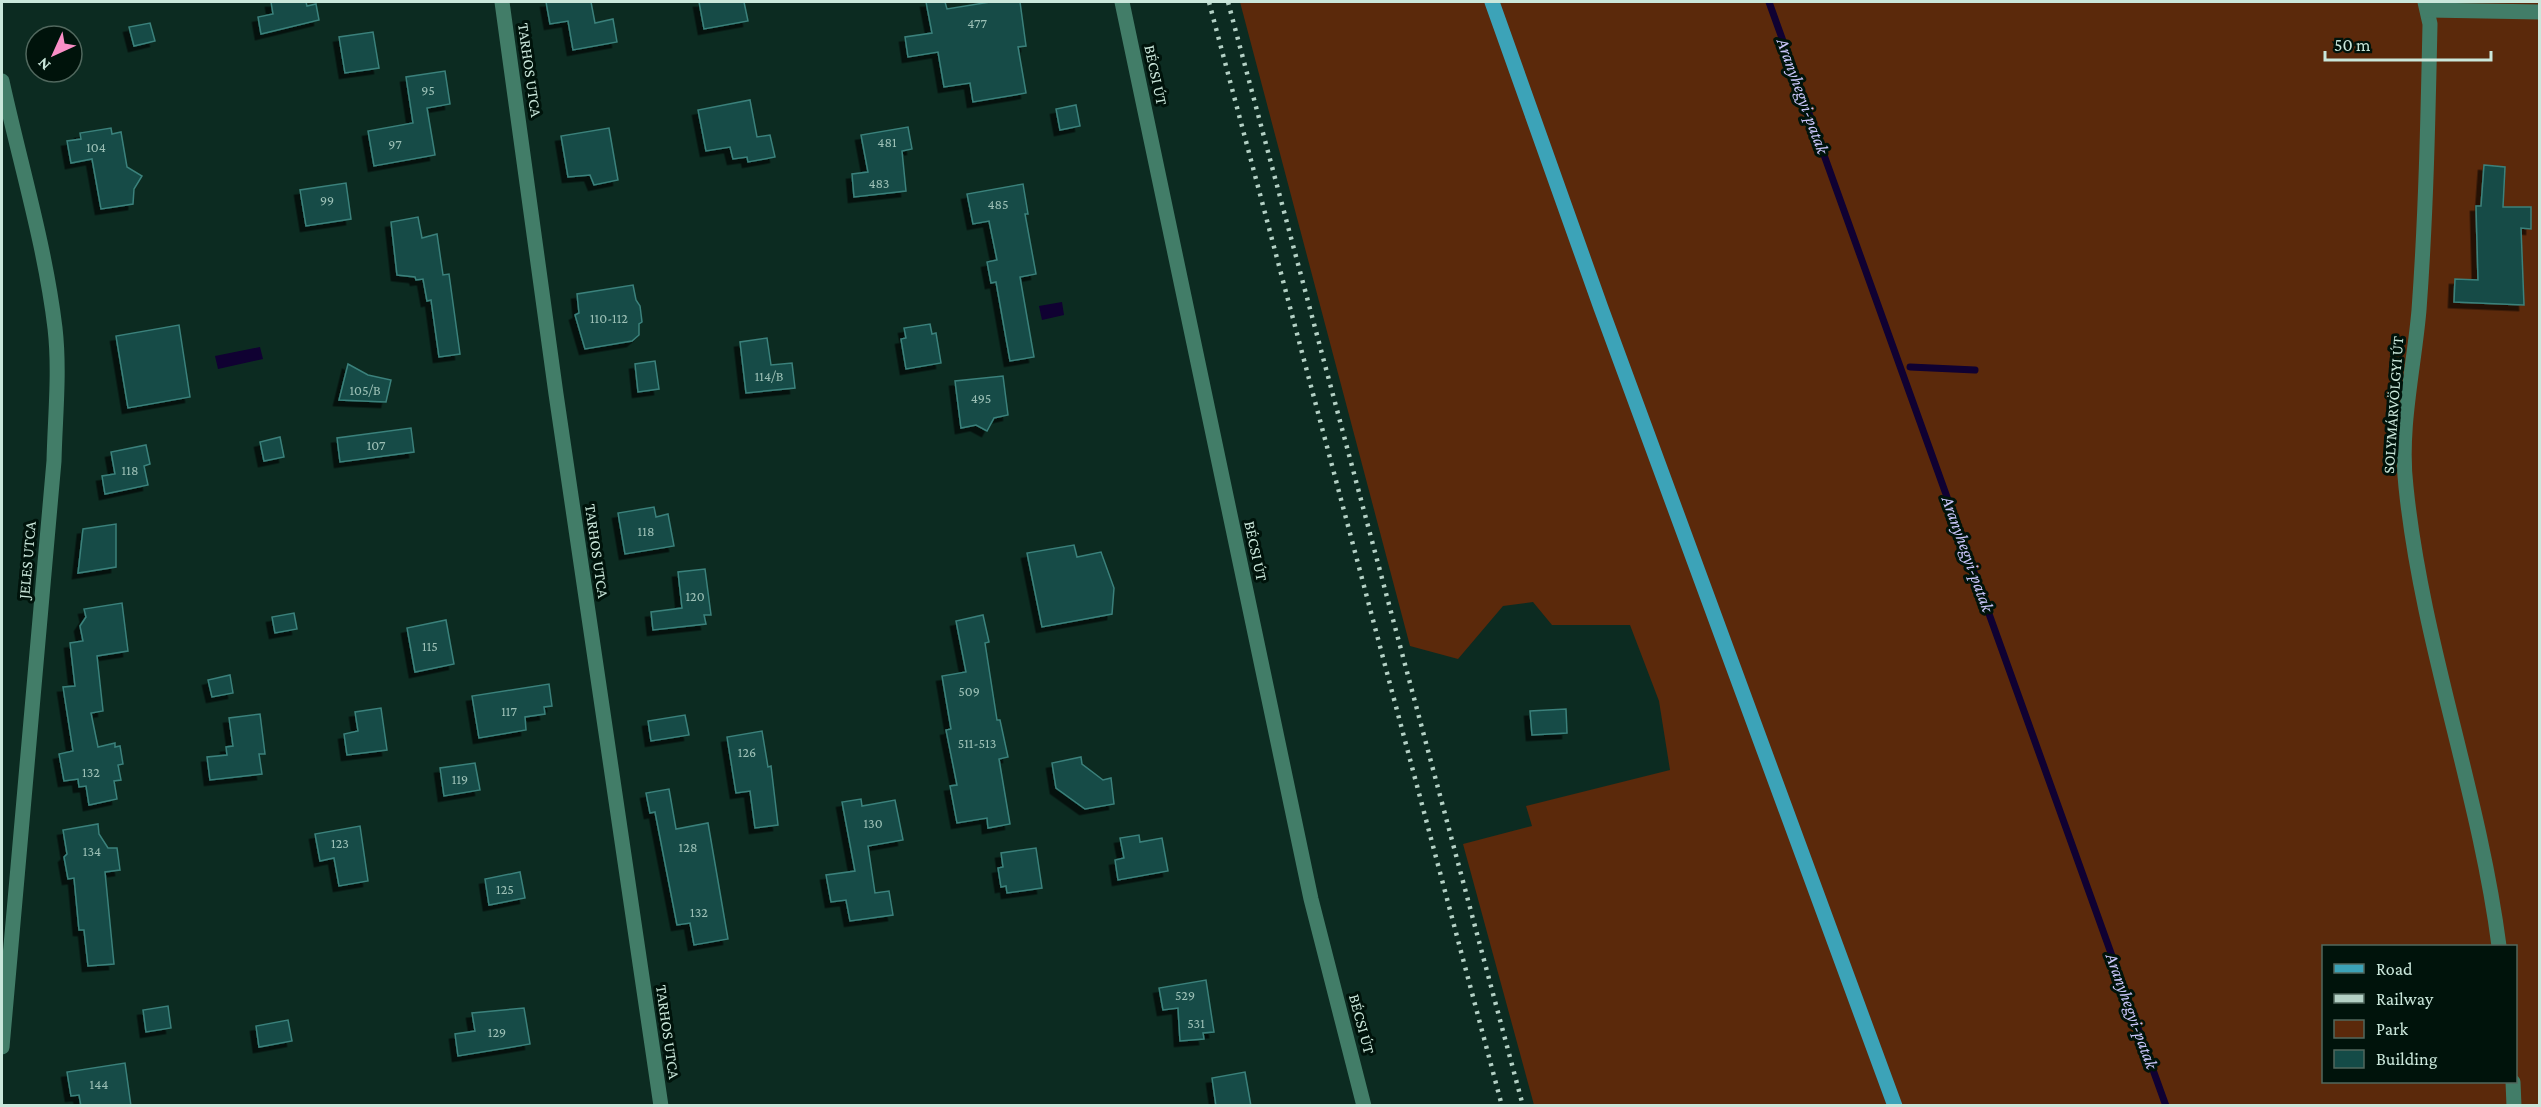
<svg xmlns="http://www.w3.org/2000/svg" width="2541" height="1107" viewBox="0 0 2541 1107" font-family="'Crimson Pro',serif">
	<defs>
		<filter id="shadow"><feDropShadow dx="-5.5" dy="5.5" stdDeviation="0" flood-color="#0009"/></filter>
	</defs>
	<rect width="100%" height="100%" fill="#0c2b21"/>
	<path fill="#5b290b" fill-rule="evenodd" d="M1240,2H2539V1105H1534L1463,844L1532,826L1526,806L1670,770L1659,701L1630,625H1552L1533,602L1503,606L1458,659L1410,646ZM2324,946H2516V1082H2324Z"/>
	<g fill="#100132">
		<polygon points="1062,302 1064,315 1042,320 1039,306"/>
		<polygon points="260,347 263,359 218,369 215,356"/>
	</g>
	<g fill="none" stroke-linecap="round" stroke-linejoin="round">
		<g stroke="#100132" stroke-width="7">
			<polyline points="1769,2 2166,1106"/>
			<polyline points="1910,367 1975,370"/>
		</g>
	</g>
	<g fill="#144b47" stroke="#3b817b" stroke-width="1.5" filter="url(#shadow)">
		<polygon points="271,2 306,2 307,6 316,4 319,20 261,34 258,17 273,14"/>
		<polygon points="546,2 591,2 595,23 613,19 617,42 573,50 568,21 550,24"/>
		<polygon points="699,2 744,2 748,21 704,29"/>
		<polygon points="926,2 945,2 947,9 990,2 1020,2 1026,46 1018,47 1026,93 973,102 970,83 944,87 938,52 908,57 905,37 932,33"/>
		<polygon points="150,23 155,41 134,46 129,27"/>
		<polygon points="373,32 379,68 345,73 339,37"/>
		<polygon points="445,71 450,104 427,108 435,155 374,166 368,131 413,123 406,77"/>
		<polygon points="750,100 757,137 770,135 775,157 748,162 747,157 733,159 730,147 706,151 698,110"/>
		<polygon points="1076,105 1080,126 1060,130 1056,109"/>
		<polygon points="908,127 912,149 902,151 906,191 854,197 852,174 868,172 861,135"/>
		<polygon points="111,128 112,134 121,132 127,167 142,176 134,189 133,204 101,209 92,159 71,163 67,141 81,139 80,133"/>
		<polygon points="609,128 618,180 594,185 590,175 568,177 561,136"/>
		<polygon points="2484,165 2505,167 2503,207 2531,207 2531,229 2521,228 2524,305 2454,302 2455,279 2478,280 2476,206 2481,206"/>
		<polygon points="346,183 351,219 306,226 300,190"/>
		<polygon points="1023,184 1028,214 1025,214 1036,274 1020,277 1034,357 1010,361 996,282 991,283 987,262 997,260 989,221 973,224 967,194"/>
		<polygon points="418,217 422,238 437,234 443,275 449,274 460,354 439,357 431,300 427,301 423,279 416,280 415,277 397,275 391,222"/>
		<polygon points="633,285 636,300 640,306 642,322 639,324 639,335 632,341 585,349 575,315 579,313 577,294"/>
		<polygon points="930,324 932,334 936,333 941,363 906,369 901,339 906,338 904,328"/>
		<polygon points="179,325 190,397 128,408 116,336"/>
		<polygon points="767,338 771,365 792,363 795,388 746,393 740,342"/>
		<polygon points="655,361 659,389 638,392 635,364"/>
		<polygon points="348,364 368,375 391,380 386,402 339,400"/>
		<polygon points="1003,376 1008,415 994,418 987,431 976,425 961,428 955,381"/>
		<polygon points="411,428 414,452 340,462 337,438"/>
		<polygon points="280,437 284,457 264,461 260,442"/>
		<polygon points="146,445 150,464 144,466 148,485 105,494 102,476 115,474 111,452"/>
		<polygon points="654,507 656,517 668,514 674,546 625,554 618,513"/>
		<polygon points="116,524 116,567 78,573 83,529"/>
		<polygon points="1074,545 1077,557 1101,552 1114,588 1112,614 1042,627 1027,553"/>
		<polygon points="705,569 711,615 704,615 706,624 653,630 651,612 682,608 678,572"/>
		<polygon points="122,603 128,651 97,656 103,711 91,713 98,747 115,743 115,747 120,746 123,764 118,765 121,780 114,781 117,799 89,805 86,786 79,787 78,779 64,781 59,754 73,751 63,687 75,686 70,643 83,641 80,626 86,617 84,609"/>
		<polygon points="294,613 297,629 275,633 272,617"/>
		<polygon points="983,615 989,642 985,643 997,720 1000,720 1008,757 999,759 1010,824 988,828 987,818 957,823 950,786 957,785 946,730 951,729 942,676 966,672 956,621"/>
		<polygon points="446,620 454,664 415,672 407,628"/>
		<polygon points="230,675 233,693 212,697 208,680"/>
		<polygon points="549,684 552,706 544,707 545,714 525,717 526,730 479,738 472,696"/>
		<polygon points="381,708 387,750 347,755 344,734 358,731 355,712"/>
		<polygon points="1566,709 1567,733 1532,735 1530,711"/>
		<polygon points="260,714 265,754 259,754 262,774 210,780 207,757 227,755 226,747 233,746 229,718"/>
		<polygon points="685,715 689,735 651,741 648,721"/>
		<polygon points="762,731 768,767 771,766 778,825 755,828 750,791 736,793 727,737"/>
		<polygon points="1081,757 1082,764 1103,780 1111,778 1114,804 1085,809 1056,788 1052,763"/>
		<polygon points="475,763 480,790 444,796 440,768"/>
		<polygon points="669,789 676,829 708,823 728,939 694,945 690,923 677,925 655,812 650,813 646,793"/>
		<polygon points="861,799 862,806 895,800 903,840 868,846 875,893 889,891 893,915 850,921 846,900 831,902 826,875 855,871 842,802"/>
		<polygon points="98,824 99,834 108,848 117,848 120,870 105,872 114,964 88,966 84,930 79,930 74,878 68,879 64,857 67,854 63,830"/>
		<polygon points="360,826 368,881 339,886 334,858 320,861 315,834"/>
		<polygon points="1139,835 1140,842 1162,838 1168,871 1118,880 1115,860 1124,858 1120,838"/>
		<polygon points="1036,848 1042,888 1007,893 1006,886 1001,887 998,868 1003,867 1001,853"/>
		<polygon points="520,872 525,898 489,905 485,879"/>
		<polygon points="1206,980 1214,1032 1203,1033 1204,1039 1180,1041 1178,1008 1163,1010 1159,988"/>
		<polygon points="168,1006 171,1028 146,1032 143,1010"/>
		<polygon points="524,1008 530,1044 458,1056 455,1034 475,1031 472,1013"/>
		<polygon points="288,1020 292,1041 259,1047 256,1026"/>
		<polygon points="125,1063 131,1106 81,1106 79,1095 71,1096 67,1072"/>
		<polygon points="1245,1072 1251,1106 1216,1106 1212,1078"/>
	</g>
	<g fill="none" stroke-linecap="round" stroke-linejoin="round">
		<g stroke="#427d68" stroke-width="15">
			<polyline points="502,2 556,394 661,1106"/>
			<polyline points="1122,2 1311,899 1364,1106"/>
			<path d="M2425,2L2430,24C2428,119 2426,215 2419,310C2414,368 2399,429 2406,487C2422,643 2479,791 2499,946"/>
			<polyline points="2428,10 2540,12"/>
			<path d="M2,81C20,163 45,245 55,328C60,372 55,417 54,461L2,1047"/>
			<polyline points="2513,1082 2514,1106"/>
		</g>
		<polyline stroke="#3ca3b8" stroke-width="15" points="1492,2 1601,308 1895,1106"/>
		<g stroke="#b4d1c5" stroke-width="4.5" stroke-dasharray="3 6" stroke-linecap="butt">
			<polyline points="1209,2 1502,1106"/>
			<polyline points="1228,2 1523,1106"/>
		</g>
	</g>
	<g text-anchor="middle" dominant-baseline="central" stroke-width="6" stroke-linejoin="round" paint-order="stroke">
		<g font-size="14" fill="#9cc0b6">
			<text x="977" y="23">477</text>
			<text x="428" y="90">95</text>
			<text x="887" y="142">481</text>
			<text x="395" y="144">97</text>
			<text x="96" y="147">104</text>
			<text x="879" y="183">483</text>
			<text x="327" y="200">99</text>
			<text x="998" y="204">485</text>
			<text x="609" y="318">110-112</text>
			<text x="769" y="376">114/B</text>
			<text x="365" y="390">105/B</text>
			<text x="981" y="398">495</text>
			<text x="376" y="445">107</text>
			<text x="130" y="470">118</text>
			<text x="646" y="531">118</text>
			<text x="695" y="596">120</text>
			<text x="430" y="646">115</text>
			<text x="969" y="691">509</text>
			<text x="509" y="711">117</text>
			<text x="977" y="743">511-513</text>
			<text x="747" y="752">126</text>
			<text x="91" y="772">132</text>
			<text x="460" y="779">119</text>
			<text x="873" y="823">130</text>
			<text x="340" y="843">123</text>
			<text x="688" y="847">128</text>
			<text x="92" y="851">134</text>
			<text x="505" y="889">125</text>
			<text x="699" y="912">132</text>
			<text x="1185" y="995">529</text>
			<text x="1196" y="1023">531</text>
			<text x="497" y="1032">129</text>
			<text x="99" y="1084">144</text>
		</g>
		<g font-size="16" fill="#cae7db" stroke="#00130b">
			<text transform="translate(530 70) rotate(82)">TARHOS UTCA</text>
			<text transform="translate(1156 75) rotate(78)">BÉCSI ÚT</text>
			<text transform="translate(2393 405) rotate(-86)">SOLYMÁRVÖLGYI ÚT</text>
			<text transform="translate(597 551) rotate(82)">TARHOS UTCA</text>
			<text transform="translate(1256 551) rotate(78)">BÉCSI ÚT</text>
			<text transform="translate(27 560) rotate(-85)">JELES UTCA</text>
			<text transform="translate(1362 1024) rotate(75)">BÉCSI ÚT</text>
			<text transform="translate(668 1032) rotate(82)">TARHOS UTCA</text>
		</g>
		<g font-size="18" font-style="italic" fill="#cac6fa" stroke="#00130b">
			<text transform="translate(1803 96) rotate(70)">Aranyhegyi-patak</text>
			<text transform="translate(1968 554) rotate(70)">Aranyhegyi-patak</text>
			<text transform="translate(2132 1011) rotate(70)">Aranyhegyi-patak</text>
		</g>
	</g>
	<rect width="2541" height="1107" fill="none" stroke="#cae7db" stroke-width="6"/>
	<rect x="2322" y="945" width="195" height="138" fill="#00130b" stroke="#51685e" stroke-width="1.5"/>
	<rect x="2334" y="964" width="30" height="9" fill="#3ca3b8" stroke="#51685e" stroke-width="1.5"/>
	<text x="2376" y="975" font-size="18" fill="#cae7db">Road</text>
	<rect x="2334" y="994" width="30" height="9" fill="#b4d1c5" stroke="#51685e" stroke-width="1.5"/>
	<text x="2376" y="1005" font-size="18" fill="#cae7db">Railway</text>
	<rect x="2334" y="1020" width="30" height="18" fill="#5b290b" stroke="#51685e" stroke-width="1.5"/>
	<text x="2376" y="1035" font-size="18" fill="#cae7db">Park</text>
	<rect x="2334" y="1050" width="30" height="18" fill="#144b47" stroke="#51685e" stroke-width="1.5"/>
	<text x="2376" y="1065" font-size="18" fill="#cae7db">Building</text>
	<g transform="translate(54 54) rotate(225)"><circle r="28" fill="#00130b" stroke="#51685e" stroke-width="1.5"/>
	<path d="M0-4.5L10 22L0 15L-10 22Z" fill="#fa8fc7"/>
	<text y="-9" font-size="16" font-weight="bold" text-anchor="middle" fill="#cae7db">N</text>
	</g>
	<path d="M2325 51v9h166v-9" fill="none" stroke="#cae7db" stroke-width="3"/>
	<text x="2334" y="51" font-size="18" fill="#cae7db" stroke="#00130b" stroke-width="4.5" paint-order="stroke">50 m</text>
</svg>
